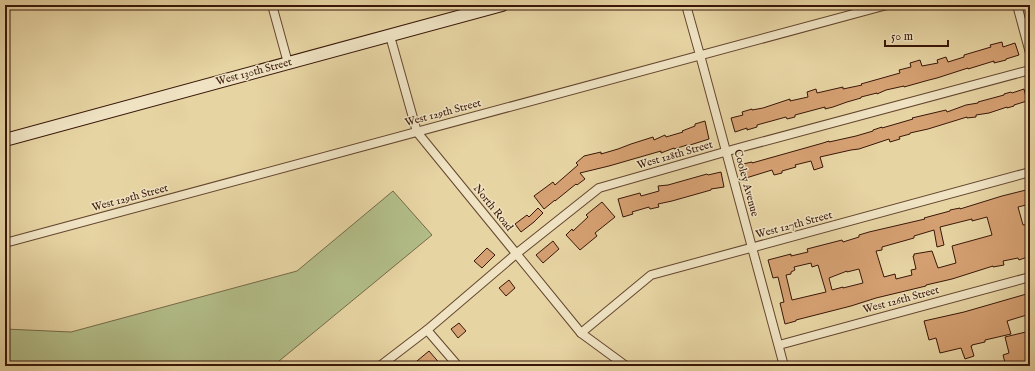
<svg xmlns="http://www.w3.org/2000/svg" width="1035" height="371" viewBox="0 0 1035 371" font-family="'IM FELL English',serif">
	<rect width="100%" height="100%" fill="#e7d4a3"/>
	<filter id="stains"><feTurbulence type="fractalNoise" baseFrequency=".005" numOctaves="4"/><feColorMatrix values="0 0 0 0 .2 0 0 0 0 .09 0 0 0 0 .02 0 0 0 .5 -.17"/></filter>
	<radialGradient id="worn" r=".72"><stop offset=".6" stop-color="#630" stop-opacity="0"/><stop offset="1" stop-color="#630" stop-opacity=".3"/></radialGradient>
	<polygon fill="#b2bd88" stroke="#766a48" points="393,191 432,235 273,366 5,366 5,329 71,332 297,271"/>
	<g fill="#d5a072" stroke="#391708" fill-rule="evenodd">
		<polygon points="1002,42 1003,47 1015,43 1019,55 1006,59 1006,60 994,63 994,61 968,69 968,68 937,78 929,80 904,87 904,86 886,90 877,94 877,93 861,97 861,98 847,102 833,107 825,109 825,107 795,115 795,117 787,119 786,117 757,125 757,127 747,130 747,128 735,132 731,118 743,115 742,112 752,109 752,110 763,108 790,99 790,101 808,97 807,92 816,89 817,93 843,87 843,89 862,85 861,84 900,73 899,70 911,67 910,63 920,60 922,66 938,63 937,60 946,57 948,62 964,57 964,55 991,47 990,45"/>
		<polygon points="1024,89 1027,101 1014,105 1014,106 1007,108 1007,107 989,113 976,115 976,117 967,118 967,117 928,129 910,133 910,134 899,137 900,139 890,142 889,139 859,149 851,150 820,157 823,167 814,170 811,161 795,165 796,167 782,171 782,173 774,175 772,170 746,178 743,164 752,162 752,163 823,143 829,141 829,142 856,136 873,131 873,130 882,127 882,128 913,119 912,118 946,110 947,112 966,105 978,103 978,102 1004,95 1004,94 1011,92 1012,93"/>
		<polygon points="705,121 709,139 687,146 687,145 674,149 674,148 661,153 661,151 609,166 580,173 585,179 577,185 576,184 555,201 555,200 544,209 534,196 553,182 555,185 578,165 576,163 584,156 601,152 601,154 618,149 631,144 653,137 654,140 665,135 666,137 683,132 682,131 695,126 695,124"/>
		<polygon points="721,172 724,187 711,189 711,190 672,201 658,204 659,207 650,209 649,207 632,212 633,214 623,217 618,199 640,193 641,196 659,191 658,186 668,185 707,174 708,175"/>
		<path d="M1030,189V204L1018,207L1023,225L1030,224V256L1019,260L1018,258L1003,261L1004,265L993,267V266L952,279L926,285V286L876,298L851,306L796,320V321L785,324L780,303L784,302L778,277L773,278L768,260L791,254V256L808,252L807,249L842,240L843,242L859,237V235L869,232L925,219L924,218L950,211V210L960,208V209L1002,196ZM987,217L992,235L952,246L956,263L938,268L932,251L914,254V256H913L916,269L911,270L912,275L896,279L895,274L884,277L876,251L882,250V247L914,238V236L934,230L937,247L944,245L940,227L972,219V221ZM811,263L812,267L818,265L826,292L792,300L786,275L791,274V272L795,270L794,267ZM859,269L863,283L843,288V287L832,290L829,278L847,271V272Z"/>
		<polygon points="602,202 615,217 595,233 597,236 580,250 566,235 572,229 573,231 588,217 586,215"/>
		<polygon points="538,208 543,213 534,222 521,232 515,224 527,215 529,217"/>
		<polygon points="553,241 559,249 543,263 536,255"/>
		<polygon points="487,248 495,255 482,268 474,261"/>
		<polygon points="509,280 515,288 506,296 499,288"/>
		<polygon points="1030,293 1030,314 1007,321 1011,334 985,340 985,342 972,345 972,346 971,346 974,356 965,359 961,348 940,353 936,338 929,340 924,321 964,312"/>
		<polygon points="459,323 466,331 458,338 451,329"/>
		<polygon points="1030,331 1030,366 1006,366 1003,355 1009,353 1005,337"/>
		<polygon points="429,351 442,366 411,366"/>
	</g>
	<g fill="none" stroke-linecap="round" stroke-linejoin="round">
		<g stroke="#64462f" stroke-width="10">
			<g id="minor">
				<polyline points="272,5 288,63"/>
				<polyline points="686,5 700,55 784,366"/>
				<polyline points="1017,5 1030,53"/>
				<polyline points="390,36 417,132 581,333 626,366"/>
				<polyline points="5,243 887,5"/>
				<polyline points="427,330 458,366"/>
				<polyline points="581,333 651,275 1030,172"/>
				<polyline points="779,345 1030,277"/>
				<polyline points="380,366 427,330 516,254 599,188 735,149 1030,70"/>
			</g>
		</g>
		<g stroke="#391708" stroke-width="14">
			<polyline id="secondary" points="5,140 502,5"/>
		</g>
		<polyline stroke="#391708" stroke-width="1.5" stroke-dasharray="3 2" stroke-linecap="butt" points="5,365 7,366"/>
		<use href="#minor" stroke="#efe3c3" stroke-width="8"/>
		<use href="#secondary" stroke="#efe3c3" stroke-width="12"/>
	</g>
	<g text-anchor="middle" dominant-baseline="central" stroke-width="3" stroke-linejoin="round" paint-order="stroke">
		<g font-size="11" fill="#391708" stroke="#efe3c3">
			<text transform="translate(254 72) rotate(-15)">West 130th Street</text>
			<text transform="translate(443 113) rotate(-15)">West 129th Street</text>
			<text transform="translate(675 155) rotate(-16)">West 128th Street</text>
			<text transform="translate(746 183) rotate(75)">Cooley Avenue</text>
			<text transform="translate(130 198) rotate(-15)">West 129th Street</text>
			<text transform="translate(493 208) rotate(51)">North Road</text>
			<text transform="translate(794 225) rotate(-15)">West 127th Street</text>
			<text transform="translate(901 300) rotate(-15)">West 126th Street</text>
		</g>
	</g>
	<rect width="1035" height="371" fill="none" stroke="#e7d4a3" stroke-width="20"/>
	<rect x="6" y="6" width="1023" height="359" fill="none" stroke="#391708" stroke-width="2"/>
	<rect x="10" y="10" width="1015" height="351" fill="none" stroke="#391708"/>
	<path d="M885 40v6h63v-6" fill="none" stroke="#391708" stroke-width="2"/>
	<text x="891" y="40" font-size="12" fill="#391708" stroke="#efe3c3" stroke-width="3" paint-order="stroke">50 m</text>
	<rect width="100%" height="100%" filter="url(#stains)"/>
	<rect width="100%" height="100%" fill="url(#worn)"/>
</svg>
